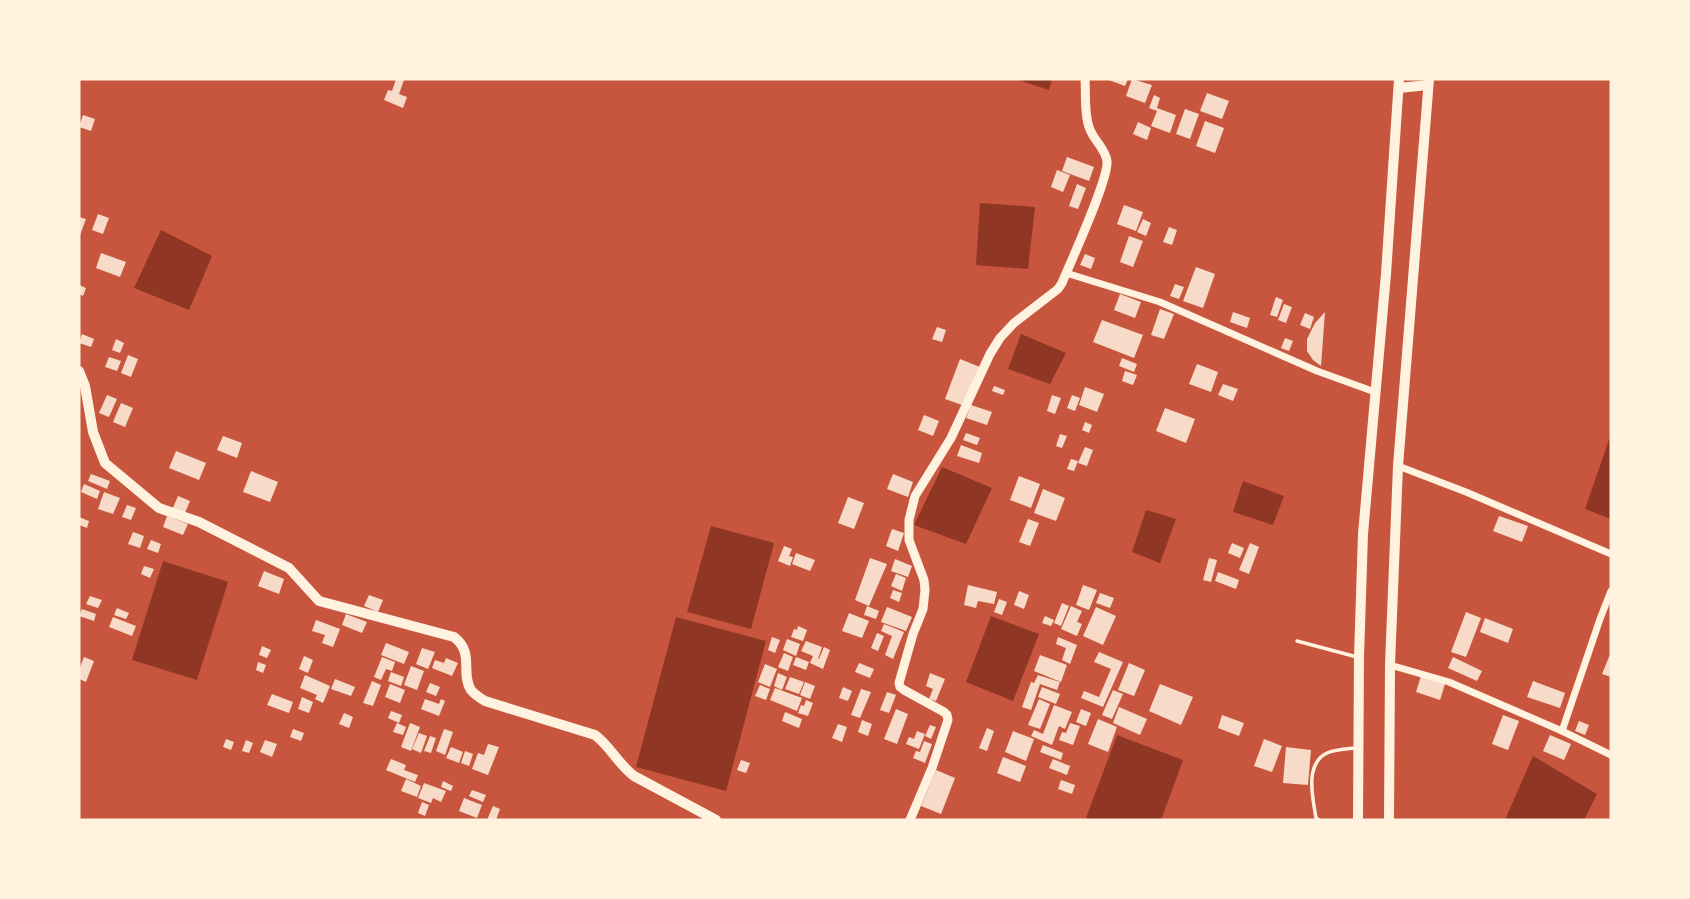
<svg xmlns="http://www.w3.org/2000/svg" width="1690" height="899" viewBox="0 0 1690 899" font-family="Arial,sans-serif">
	<rect width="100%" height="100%" fill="#c8553d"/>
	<g fill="#8f3625">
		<polygon points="1015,79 1052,79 1049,90"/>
		<polygon points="980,203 1035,207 1028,269 976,265"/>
		<polygon points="161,230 212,256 189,310 134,288"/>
		<polygon points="1021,334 1066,353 1050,384 1008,369"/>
		<polygon points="1611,434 1611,519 1585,509"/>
		<polygon points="942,467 992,488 966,544 914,525"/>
		<polygon points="1243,481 1284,496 1273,525 1233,512"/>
		<polygon points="1146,510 1176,519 1160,563 1132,552"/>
		<polygon points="711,526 774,543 751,629 687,612"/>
		<polygon points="163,561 228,582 197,680 132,660"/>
		<polygon points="991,616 1039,634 1013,701 966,682"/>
		<polygon points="676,617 766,641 726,791 636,767"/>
		<polygon points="1117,735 1183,760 1161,820 1093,820 1086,818"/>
		<polygon points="1533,756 1597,794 1584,820 1505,820"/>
	</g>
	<g fill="#f7dbc8">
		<polygon points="396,79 404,80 399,94 407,97 403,108 384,100 388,90 392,91"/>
		<polygon points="1106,79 1128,79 1125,86"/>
		<polygon points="1132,79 1152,85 1145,103 1126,96"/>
		<polygon points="1207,93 1229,101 1222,119 1200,111"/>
		<polygon points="1154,95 1160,98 1157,108 1176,115 1170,133 1151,126 1157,111 1149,108"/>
		<polygon points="1185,109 1199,114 1190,139 1176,134"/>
		<polygon points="83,115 95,119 91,131 79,127"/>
		<polygon points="1205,121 1224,128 1215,153 1196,146"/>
		<polygon points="1138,122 1151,128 1147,140 1133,134"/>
		<polygon points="1067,157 1094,167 1089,181 1062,171"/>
		<polygon points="1057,170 1070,175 1063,192 1051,187"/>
		<polygon points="1077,184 1086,188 1078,209 1069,206"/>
		<polygon points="1124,205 1143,212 1136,231 1117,224"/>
		<polygon points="98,214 109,218 103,234 92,230"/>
		<polygon points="79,217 86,219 79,238"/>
		<polygon points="1143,219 1151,223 1146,236 1137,232"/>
		<polygon points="1169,227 1177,230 1172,245 1163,242"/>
		<polygon points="1129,236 1143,241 1133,267 1120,262"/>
		<polygon points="101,253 126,262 120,277 96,268"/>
		<polygon points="1085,254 1095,258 1091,269 1080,265"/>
		<polygon points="1196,267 1215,274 1203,308 1183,301"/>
		<polygon points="1175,284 1184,287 1179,299 1170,296"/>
		<polygon points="79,285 86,288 83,296 79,294"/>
		<polygon points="1120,294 1141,302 1135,318 1114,310"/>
		<polygon points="1276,297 1283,300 1277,317 1270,315"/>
		<polygon points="1284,304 1292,307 1286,323 1278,320"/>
		<polygon points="1160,309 1174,314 1164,339 1151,335"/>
		<polygon points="1233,312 1250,318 1247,328 1230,322"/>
		<polygon points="1325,312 1321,366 1313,360 1307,351 1307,339 1315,323"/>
		<polygon points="1305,313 1314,317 1310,329 1300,325"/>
		<polygon points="1102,320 1143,335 1134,358 1093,342"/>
		<polygon points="937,327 946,330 942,342 932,339"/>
		<polygon points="82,334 94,339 91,347 79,343"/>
		<polygon points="1285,338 1293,341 1289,351 1281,348"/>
		<polygon points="116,339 124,343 120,353 112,350"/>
		<polygon points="128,355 138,359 131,377 121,373"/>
		<polygon points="109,357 121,361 117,371 105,367"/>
		<polygon points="1122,358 1137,364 1134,372 1119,366"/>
		<polygon points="960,359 980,367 965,406 945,399"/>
		<polygon points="1197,364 1218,372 1211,392 1189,384"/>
		<polygon points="1125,371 1137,375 1133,385 1122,381"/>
		<polygon points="1223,384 1238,389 1233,401 1218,395"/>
		<polygon points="994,386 1005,390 1003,395 992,391"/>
		<polygon points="1085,387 1104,394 1097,412 1079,405"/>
		<polygon points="107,395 117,399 109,417 99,413"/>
		<polygon points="1052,395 1061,398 1055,414 1047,411"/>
		<polygon points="1072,395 1080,398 1075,411 1067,408"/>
		<polygon points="121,403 133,408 125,427 113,422"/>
		<polygon points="971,405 992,412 987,425 966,418"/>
		<polygon points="1165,408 1195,419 1186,443 1156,431"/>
		<polygon points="924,415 939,421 933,436 918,430"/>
		<polygon points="1085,422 1092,425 1089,433 1082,430"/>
		<polygon points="966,433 980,438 977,445 963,440"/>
		<polygon points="1060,434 1067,436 1062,448 1056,446"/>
		<polygon points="223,436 242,443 237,458 217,450"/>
		<polygon points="961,445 982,453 979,463 957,456"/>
		<polygon points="1085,447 1093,450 1087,466 1078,463"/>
		<polygon points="176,451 206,463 199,480 169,468"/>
		<polygon points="1071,459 1078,461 1074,471 1067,469"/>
		<polygon points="251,471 278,482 270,502 243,492"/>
		<polygon points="91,474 110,481 107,489 88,481"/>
		<polygon points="893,474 913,482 908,497 887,489"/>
		<polygon points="1019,476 1040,484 1031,508 1010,500"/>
		<polygon points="84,484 100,491 97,499 81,492"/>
		<polygon points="1043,489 1065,498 1056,521 1034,513"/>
		<polygon points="104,492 120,498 113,514 98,509"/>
		<polygon points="178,496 190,501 184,515 172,510"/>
		<polygon points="848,497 864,503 854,529 838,523"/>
		<polygon points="127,505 136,508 131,520 122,517"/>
		<polygon points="167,516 188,524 183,535 163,527"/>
		<polygon points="1499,516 1528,526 1522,542 1493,531"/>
		<polygon points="79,517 89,521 87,528 79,525"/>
		<polygon points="1028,519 1039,523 1030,546 1019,542"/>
		<polygon points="892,529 904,533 898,551 886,546"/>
		<polygon points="133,532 144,536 140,548 128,544"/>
		<polygon points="151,540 161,544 158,553 147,549"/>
		<polygon points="1232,543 1244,548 1240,558 1228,553"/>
		<polygon points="1250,543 1259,547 1249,574 1239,570"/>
		<polygon points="784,546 792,549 789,556 793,557 790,566 778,561"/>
		<polygon points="796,553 815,560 810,571 792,564"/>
		<polygon points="870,558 887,564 869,606 855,600"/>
		<polygon points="1209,558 1217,560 1211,582 1203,580"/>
		<polygon points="895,559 912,566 908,577 891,571"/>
		<polygon points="144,566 154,569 150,578 141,574"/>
		<polygon points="264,571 284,579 279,594 258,586"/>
		<polygon points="1218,572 1239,580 1236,589 1215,581"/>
		<polygon points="896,574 906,578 902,591 891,586"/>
		<polygon points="968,585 997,592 994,604 978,601 976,608 964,605"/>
		<polygon points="1083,585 1097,590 1089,610 1076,605"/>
		<polygon points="893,590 902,593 899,602 890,598"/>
		<polygon points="1019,591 1029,595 1024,609 1014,605"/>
		<polygon points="1100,593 1114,598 1110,608 1096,603"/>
		<polygon points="369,595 383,600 378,612 364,606"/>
		<polygon points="90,596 102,600 98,608 86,604"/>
		<polygon points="999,599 1007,602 1002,615 994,612"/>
		<polygon points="1062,603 1069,606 1061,626 1054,623"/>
		<polygon points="867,606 879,611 876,619 864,615"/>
		<polygon points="1071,606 1082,611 1077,622 1082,624 1077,636 1061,629"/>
		<polygon points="887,607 912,617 906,631 881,622"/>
		<polygon points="1096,607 1116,616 1103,645 1083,636"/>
		<polygon points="117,608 129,613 126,619 114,615"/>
		<polygon points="82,609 96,614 94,621 79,616"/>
		<polygon points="1466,612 1481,618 1466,657 1451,652"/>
		<polygon points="849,613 869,621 862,638 842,631"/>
		<polygon points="346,614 367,622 362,633 342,625"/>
		<polygon points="1045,616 1054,620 1051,626 1042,623"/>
		<polygon points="113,617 136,626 132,636 109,627"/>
		<polygon points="1485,618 1513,629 1508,643 1480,632"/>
		<polygon points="316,620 340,629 333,647 322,643 325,635 312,631"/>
		<polygon points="884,624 904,632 893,659 885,655 892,636 881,631"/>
		<polygon points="798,626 807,630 803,641 791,637 794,629 797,630"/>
		<polygon points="877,633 884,636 878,651 871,648"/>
		<polygon points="772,637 780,640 775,653 768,650"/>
		<polygon points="1058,637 1077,645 1070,664 1062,660 1066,648 1056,644"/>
		<polygon points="787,639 800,644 796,656 783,650"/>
		<polygon points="806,641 822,647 818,659 819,659 824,647 830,650 823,669 810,663 813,656 801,651"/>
		<polygon points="386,643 409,652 404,664 381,655"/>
		<polygon points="262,646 271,650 267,658 259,655"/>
		<polygon points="422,648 435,652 428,669 416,664"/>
		<polygon points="1099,652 1123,662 1103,707 1081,698 1084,691 1099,697 1111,669 1094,662"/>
		<polygon points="1611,652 1611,677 1602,674"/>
		<polygon points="784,653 793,657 788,671 778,667"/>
		<polygon points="1040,655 1067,665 1061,682 1034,671"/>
		<polygon points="304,656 313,660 308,673 299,669"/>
		<polygon points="84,657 94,661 86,682 79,679 79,670"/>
		<polygon points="382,657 395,662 392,671 386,669 381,680 374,677"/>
		<polygon points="796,657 809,662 806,670 793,665"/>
		<polygon points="1453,657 1482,671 1477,681 1448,668"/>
		<polygon points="446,658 458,663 452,676 432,668 435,660 444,663"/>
		<polygon points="258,662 266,665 263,673 256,670"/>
		<polygon points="859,663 874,669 870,678 855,672"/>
		<polygon points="1129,663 1145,670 1134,696 1118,690"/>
		<polygon points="765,664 777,669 770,687 758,682"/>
		<polygon points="411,666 424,671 417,690 404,685"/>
		<polygon points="391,672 404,677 401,686 388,681"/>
		<polygon points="778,673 787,677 782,690 774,686"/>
		<polygon points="930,673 945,679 936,701 929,699 933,689 926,686"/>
		<polygon points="305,675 330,686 323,703 315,699 317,695 300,688"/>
		<polygon points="1038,675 1060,682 1057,690 1040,684 1031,710 1022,707 1031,682 1034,683"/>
		<polygon points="1421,676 1445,684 1440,700 1416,692"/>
		<polygon points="790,677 804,682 799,694 785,689"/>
		<polygon points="335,679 355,687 351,696 331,689"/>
		<polygon points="372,681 381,685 373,706 363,703"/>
		<polygon points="1533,681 1565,693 1560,708 1527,697"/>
		<polygon points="805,682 815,686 810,699 800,695"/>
		<polygon points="430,683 440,687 436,696 426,692"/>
		<polygon points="390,684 405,690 400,703 385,697"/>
		<polygon points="1160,684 1193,697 1181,725 1149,711"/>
		<polygon points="760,685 770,689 766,700 755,696"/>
		<polygon points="843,687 852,691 848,701 839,698"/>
		<polygon points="1042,687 1060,694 1056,704 1038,697"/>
		<polygon points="775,688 802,698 797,711 770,700"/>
		<polygon points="861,689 871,692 860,718 851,715"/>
		<polygon points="1113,690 1123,694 1112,719 1102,715"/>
		<polygon points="887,692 896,695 889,713 880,710"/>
		<polygon points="272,694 293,702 289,713 267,705"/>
		<polygon points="302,697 313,702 309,713 298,709"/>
		<polygon points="425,699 439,704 441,699 445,701 439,716 421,709"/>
		<polygon points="1039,699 1050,704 1040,729 1028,725"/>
		<polygon points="806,700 813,703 808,716 798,713 801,705 804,706"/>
		<polygon points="1054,705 1072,712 1065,729 1059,726 1052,745 1031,736 1034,730 1043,734"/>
		<polygon points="1119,707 1147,719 1140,735 1113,723"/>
		<polygon points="896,709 908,714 897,744 884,739"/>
		<polygon points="1081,709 1091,713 1086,726 1076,722"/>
		<polygon points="391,711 402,715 399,723 388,718"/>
		<polygon points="785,712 802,719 799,728 782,721"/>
		<polygon points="344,713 353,717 349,728 339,724"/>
		<polygon points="1222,715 1244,723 1239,736 1218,728"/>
		<polygon points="1503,715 1519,721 1508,750 1492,744"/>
		<polygon points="1098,719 1117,727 1108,752 1088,744"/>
		<polygon points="862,720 872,724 868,736 858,732"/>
		<polygon points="1579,721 1589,725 1585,735 1575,731"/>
		<polygon points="397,723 406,727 403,735 393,732"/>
		<polygon points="410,723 420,727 411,751 401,747"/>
		<polygon points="1070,723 1080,726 1073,745 1059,740 1062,732 1066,733"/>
		<polygon points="838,724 847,727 842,742 832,738"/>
		<polygon points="930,725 936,727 931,739 925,736"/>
		<polygon points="987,728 994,731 987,751 979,748"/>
		<polygon points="293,729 304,733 301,741 290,737"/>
		<polygon points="444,729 453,732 445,755 436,751"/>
		<polygon points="917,731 925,734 919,749 906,744 909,737 914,739"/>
		<polygon points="1013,731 1034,739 1026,761 1005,752"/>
		<polygon points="419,733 427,736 421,753 412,749"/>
		<polygon points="1550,735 1571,744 1564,760 1543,751"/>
		<polygon points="430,736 436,738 431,753 424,751"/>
		<polygon points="226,739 234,742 231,750 223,747"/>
		<polygon points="1264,739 1282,746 1272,772 1254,766"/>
		<polygon points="246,740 253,743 249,753 242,751"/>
		<polygon points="265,740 277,744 272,757 260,752"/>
		<polygon points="924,741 932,744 925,763 913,758 916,751 920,752"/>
		<polygon points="488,744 499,747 488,775 472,769 478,753 484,755"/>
		<polygon points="1043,745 1063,753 1061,760 1040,752"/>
		<polygon points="451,747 463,752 459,763 446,758"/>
		<polygon points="1286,747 1311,750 1308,785 1283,783"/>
		<polygon points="465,751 473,754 469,766 461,763"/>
		<polygon points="1003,757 1026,766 1020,782 997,773"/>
		<polygon points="391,759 406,765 404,770 418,775 415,782 386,770"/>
		<polygon points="1053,759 1070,766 1067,775 1049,768"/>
		<polygon points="741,760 750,763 746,773 737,770"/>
		<polygon points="936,770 955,778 941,814 921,806"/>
		<polygon points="406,779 421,786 417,797 401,791"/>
		<polygon points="1061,780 1075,785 1072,794 1058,789"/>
		<polygon points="443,781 453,786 451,791 441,787"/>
		<polygon points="424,783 446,791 441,802 433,798 431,803 418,798"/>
		<polygon points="472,790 486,795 483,802 469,796"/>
		<polygon points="464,798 482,805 477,818 459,811"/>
		<polygon points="422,802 429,805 425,816 418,813"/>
		<polygon points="493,806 500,809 496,820 487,820"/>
	</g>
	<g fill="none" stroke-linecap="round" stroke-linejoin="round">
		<g stroke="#fff3e0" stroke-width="3.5">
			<polyline points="1297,641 1357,657"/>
			<path d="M1319,820L1316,818C1313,799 1304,764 1327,753C1334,750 1346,749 1355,748"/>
		</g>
		<g stroke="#fff3e0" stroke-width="7">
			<polyline points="1066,273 1160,302 1317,371 1375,392"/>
			<polyline points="1398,466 1466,492 1611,554"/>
			<polyline points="1390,665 1449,682 1562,731 1611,755"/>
			<polyline points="1562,731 1600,619 1611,591"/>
		</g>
		<path stroke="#fff3e0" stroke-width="9" d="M910,820L932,768L948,720L947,715L944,712L904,690L900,687L899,683L913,634L923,609L925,590L924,580L909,540V520L915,496L951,438L990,354L1000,338L1014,323L1058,289L1062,283C1071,261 1109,179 1107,161C1105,148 1093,140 1089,127C1084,113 1086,94 1085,79"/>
		<path stroke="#fff3e0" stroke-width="10" d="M79,371L85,386L93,432L105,463L159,508L199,522L289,568L319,601L454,637C475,653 460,673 471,690C475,695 480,698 485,701L595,735C610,746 618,764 634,776L716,820"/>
		<g stroke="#fff3e0" stroke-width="10">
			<polyline points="1399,88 1428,85"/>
			<polyline points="1358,820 1359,657 1363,534 1386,274 1399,79"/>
			<polyline points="1389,820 1390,665 1398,466 1429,79"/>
		</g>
	</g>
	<rect width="1690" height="899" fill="none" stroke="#fff3e0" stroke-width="161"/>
</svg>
